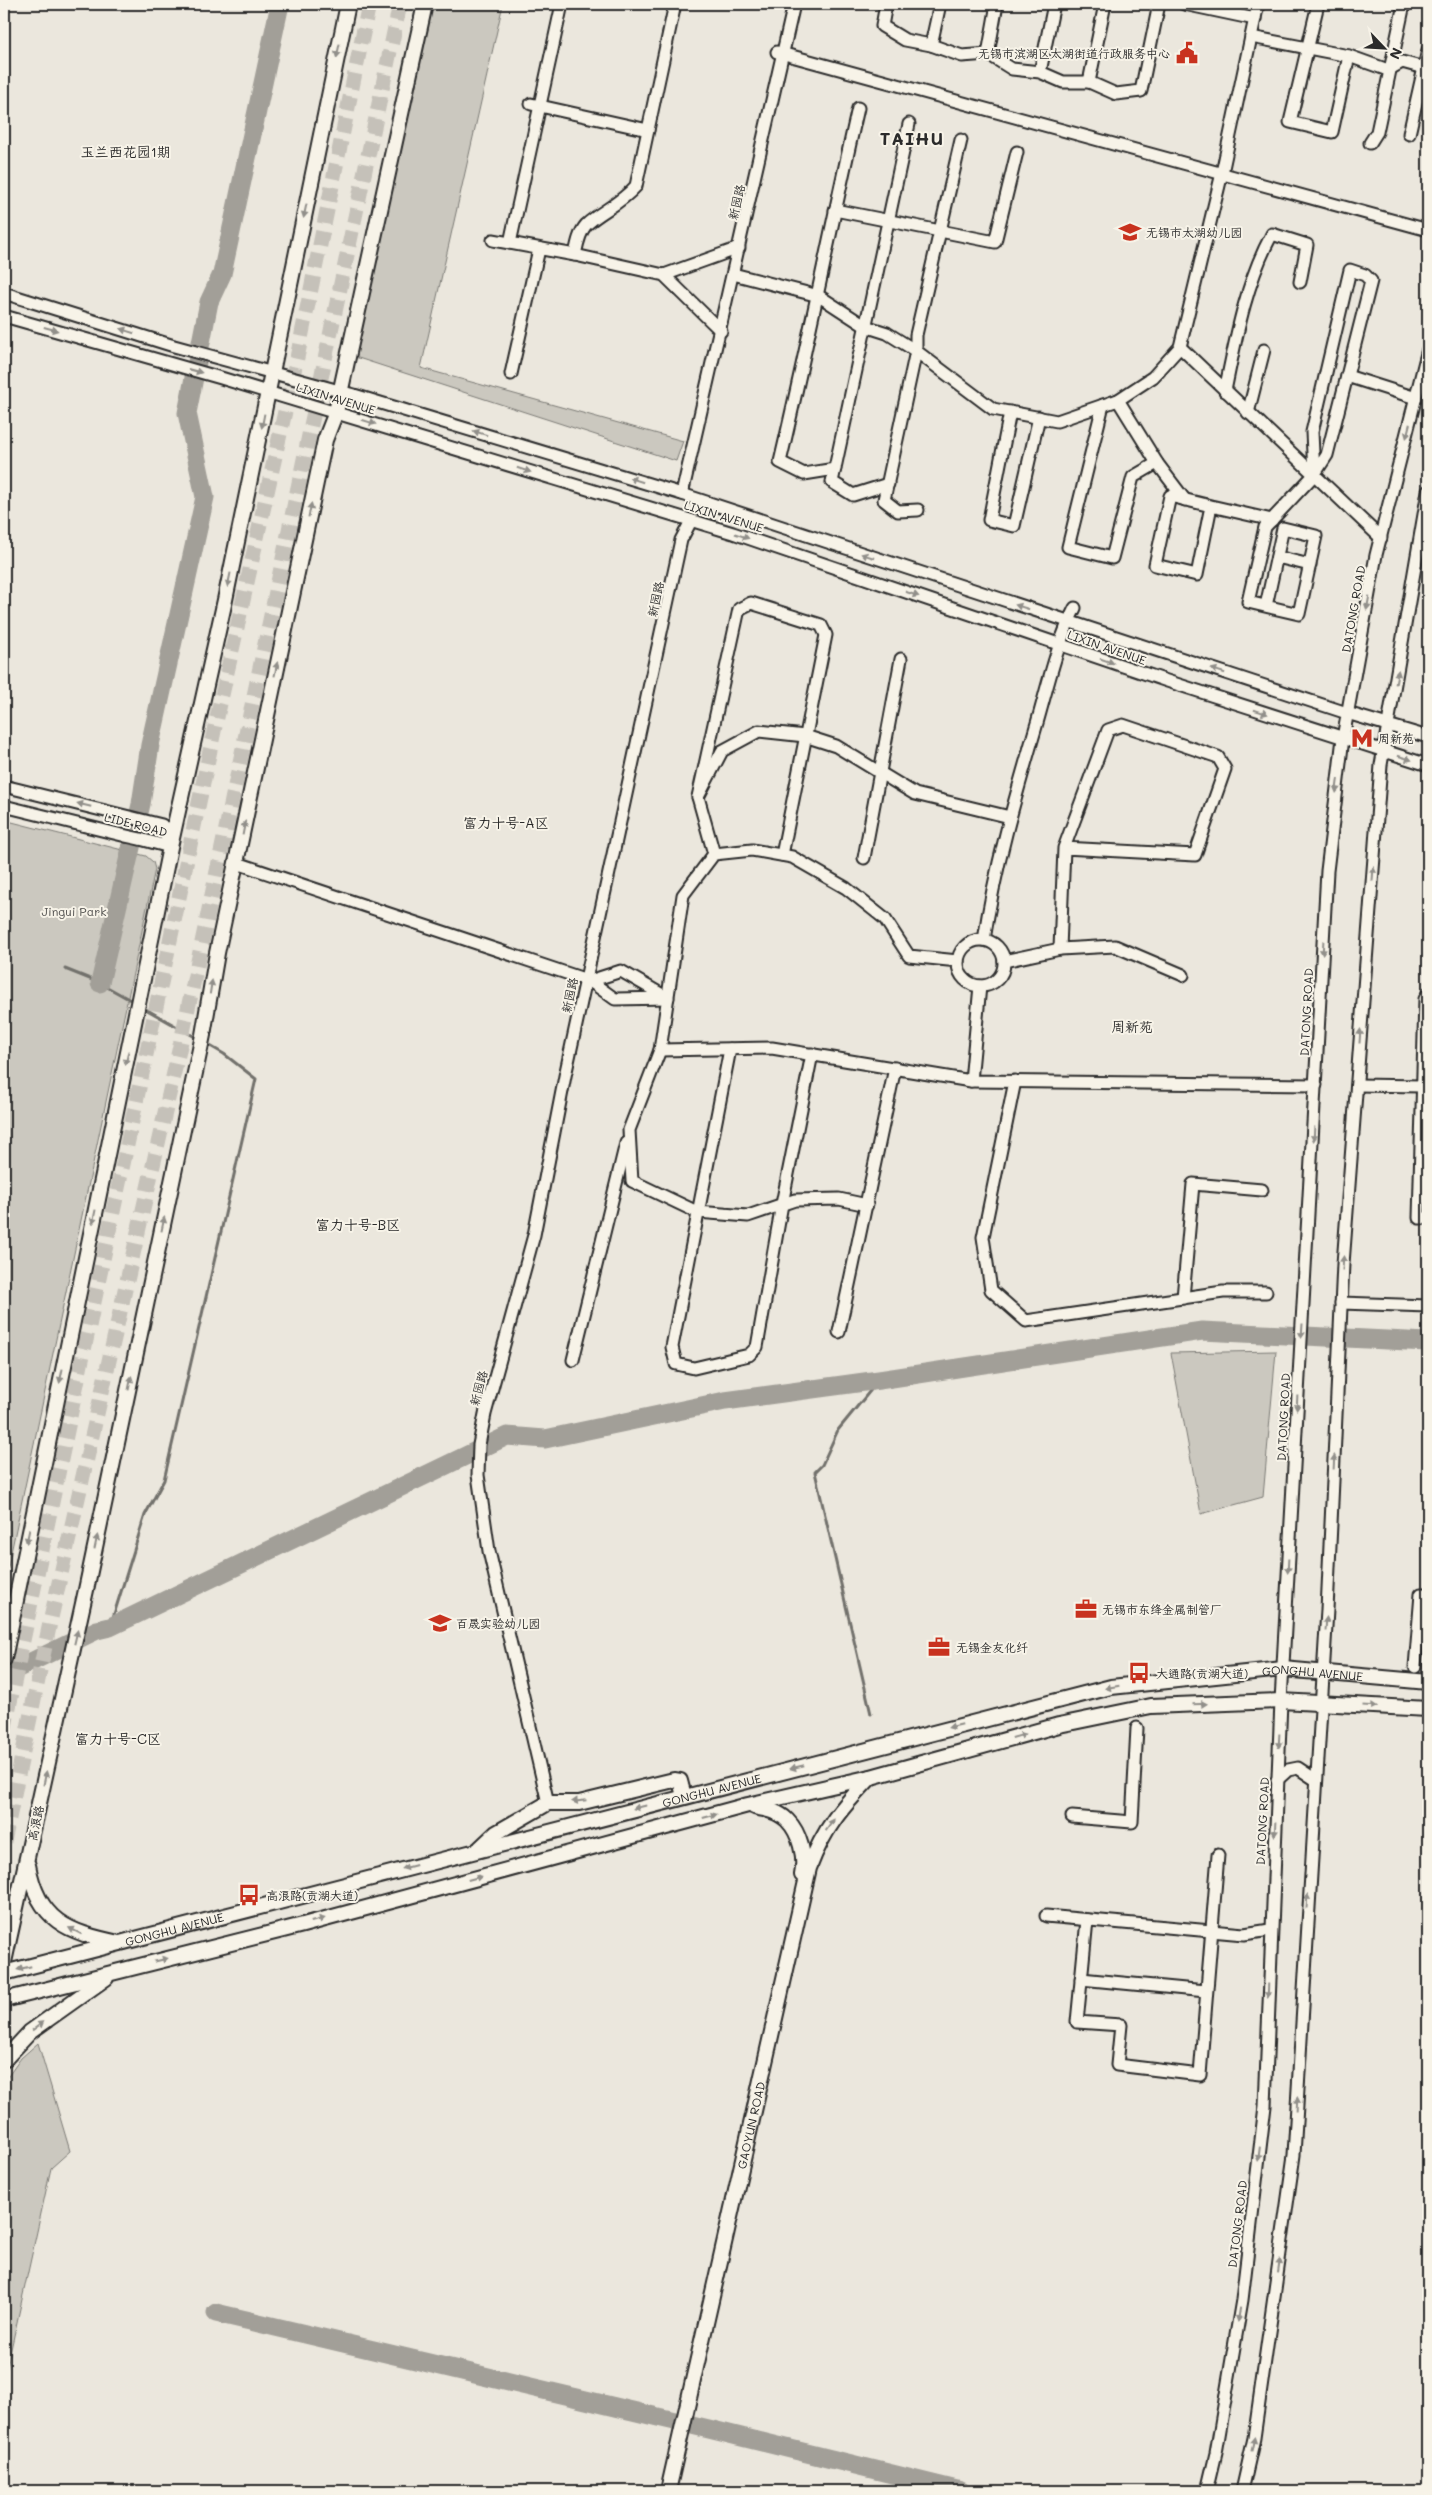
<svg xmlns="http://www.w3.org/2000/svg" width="1432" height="2495" viewBox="0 0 1432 2495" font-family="Mali,'LXGW WenKai TC',sans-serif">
	<rect width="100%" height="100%" fill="#ebe7dd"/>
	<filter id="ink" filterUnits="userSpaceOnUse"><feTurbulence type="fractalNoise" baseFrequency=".02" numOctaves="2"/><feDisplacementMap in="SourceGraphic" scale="10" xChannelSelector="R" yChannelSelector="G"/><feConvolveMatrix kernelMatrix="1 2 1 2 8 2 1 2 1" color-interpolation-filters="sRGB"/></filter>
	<g filter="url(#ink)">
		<g fill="#cbc8bf" stroke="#7b7a75">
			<polygon points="428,4 503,4 421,368 683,441 676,461 352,356"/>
			<polygon points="4,820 146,856 153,862 155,869 4,1586"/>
			<polygon points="1276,1351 1263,1497 1201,1514 1171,1353"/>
			<polygon points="38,2043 70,2151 51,2168 4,2381 4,2082 21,2058"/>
		</g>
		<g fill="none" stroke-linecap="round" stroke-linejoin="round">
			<g stroke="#72716c" stroke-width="3">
				<polyline points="65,969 100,983 134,1002"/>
				<polyline points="142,1007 197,1038"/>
				<polyline points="110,1627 145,1515 164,1480 256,1079 224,1054 205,1043"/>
				<polyline points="871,1714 815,1472 822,1465 838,1430 879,1380"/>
			</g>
			<g stroke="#a29f98" stroke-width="19">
				<polyline points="100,983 141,804 150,745 205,497 187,413 209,302 222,274 280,4"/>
				<polyline points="4,1675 97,1630 110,1627 507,1436 545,1439 725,1401 879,1380 1202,1331 1428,1342"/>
				<polyline points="216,2313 713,2430 961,2491"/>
			</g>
			<g stroke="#c5c1b9" stroke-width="15" stroke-dasharray="15 8" stroke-linecap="butt">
				<polyline points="4,1731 214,731 298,353 369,4"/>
				<polyline points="4,1842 51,1618 182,1037 400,4"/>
			</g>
			<g stroke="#2b2b2b" stroke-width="15">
				<g id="minor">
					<polyline points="886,4 882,26 905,40 931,45 962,56 988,54 1012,69 1040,72 1063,82 1089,82 1116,94 1141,91 1159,4"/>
					<polyline points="1184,4 1255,19"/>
					<polyline points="1318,4 1290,122 1332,132 1349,56"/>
					<polyline points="1251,37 1349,56 1388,70 1402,62 1424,68"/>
					<polyline points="931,45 940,4"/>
					<polyline points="777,52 1428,230"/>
					<polyline points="988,54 997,4"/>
					<polyline points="1040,72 1054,4"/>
					<polyline points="1089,82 1105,4"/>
					<polyline points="531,104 648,130"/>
					<polyline points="1409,134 1428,50"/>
					<polyline points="1370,143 1377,132 1404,4"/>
					<polyline points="835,210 995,242 1017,152"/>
					<polyline points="493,240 575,255 664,275 721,331"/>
					<polyline points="510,243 562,4"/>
					<path d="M575,255C577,245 579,233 586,225C601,211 619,205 636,186L675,4"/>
					<polyline points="733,274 819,296 865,326 887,333 916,351 993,409 1057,421 1118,400 1153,377 1180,347 1222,173 1258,4"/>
					<polyline points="664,275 739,248"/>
					<polyline points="4,293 174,346 354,395 682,494 1347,713 1428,737"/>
					<polyline points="4,316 221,378 733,533 1167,681 1428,765"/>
					<polyline points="1180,347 1381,538"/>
					<polyline points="511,374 539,249"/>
					<polyline points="1347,376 1416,398"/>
					<path d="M1225,391C1236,337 1246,282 1272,234L1307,245L1300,282"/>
					<polyline points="1118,400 1157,463"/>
					<polyline points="1103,405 1068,547 1112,558 1133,477 1157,463 1185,500"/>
					<polyline points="1010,412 989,520 1014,526 1039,417"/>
					<polyline points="1248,413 1264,350"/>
					<path d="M835,469L804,474L780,462C808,344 831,226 858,108"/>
					<polyline points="888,484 853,495 832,482 909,124"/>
					<polyline points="682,494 794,4"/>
					<polyline points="1211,506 1170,496 1155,565 1197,575 1211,506 1272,520"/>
					<polyline points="918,510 898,511 884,500 916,351 916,335 961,140"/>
					<polyline points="1277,557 1310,565"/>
					<polyline points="1266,606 1283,528 1316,536 1299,614 1248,602 1265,527 1314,475 1312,432 1350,270 1365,275 1371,281 1327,455 1314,475"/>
					<polyline points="4,786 162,825 170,847"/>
					<polyline points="698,797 739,609 751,603 821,625 826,635 782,855"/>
					<polyline points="4,806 126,836"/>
					<polyline points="140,839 170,847"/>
					<polyline points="714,854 698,797 722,751 759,731 805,736 836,746 915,794 1010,817"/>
					<polyline points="864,858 901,659"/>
					<polyline points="237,863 590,981 615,999 668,998"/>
					<path d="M984,940C995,866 1016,795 1037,723C1048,685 1057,643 1075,608"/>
					<circle cx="981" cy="963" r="23"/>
					<polyline points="1060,949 1064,848 1108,730 1123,725 1218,757 1225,769 1195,855 1064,848"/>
					<polyline points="958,961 909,956 885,919 846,888 792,857 752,850 714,854 683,895 660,1050 772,1048 971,1081"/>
					<polyline points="1004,961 1060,949 1115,946 1183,975"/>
					<polyline points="590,981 621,971 666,997"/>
					<polyline points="980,986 971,1081 1316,1085"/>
					<polyline points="1428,993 1425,999 1419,1218 1428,1218"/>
					<polyline points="730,1049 672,1347 676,1364 694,1368 749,1355 757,1347 782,1204 812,1054"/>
					<polyline points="660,1050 629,1130 632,1181 697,1212 748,1216 795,1200 839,1199 867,1205"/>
					<polyline points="1015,1081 983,1237 991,1290 1026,1321 1223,1292 1266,1292"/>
					<polyline points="1357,1085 1422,1086"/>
					<polyline points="1183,1298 1193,1184 1262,1190"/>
					<polyline points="1341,1303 1428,1306"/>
					<polyline points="839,1332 895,1068"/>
					<polyline points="573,1360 626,1143"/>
					<polyline points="1415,1667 1421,1594 1428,1594"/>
					<polyline points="1277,1780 1288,1770 1298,1768 1316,1780"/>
					<polyline points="548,1803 489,1551 478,1475 479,1445 485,1414 534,1235 565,1076 681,540 691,521"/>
					<polyline points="1072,1817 1132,1822 1137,1728"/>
					<polyline points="1046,1916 1244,1934 1270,1930"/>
					<polyline points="1087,1920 1077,2022 1121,2025 1117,2065 1200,2075 1218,1855"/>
					<polyline points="1081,1979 1206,1991"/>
					<polyline points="1207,2491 1216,2453 1242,2300 1265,2106 1281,1701 1327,871 1343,738 1376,555 1428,349"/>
					<polyline points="1242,2491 1254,2438 1294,2155 1327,1610 1343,1264 1381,765 1428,491"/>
				</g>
			</g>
			<g stroke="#2b2b2b" stroke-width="18">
				<g id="major">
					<polyline points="4,1659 170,847 225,600 348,4"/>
					<path d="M754,1807C765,1809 778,1811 787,1820C800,1833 806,1857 802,1875"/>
					<polyline points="480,1848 496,1833 548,1803 579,1803 674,1780 680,1781 684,1796"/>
					<path d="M28,1865C38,1921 67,1932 119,1943"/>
					<polyline points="4,1962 86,1590 203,1035 217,953 325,440 336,412 425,4"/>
					<path id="s1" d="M4,1973L1111,1687L1283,1669L1428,1682"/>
					<polyline points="4,2000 303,1925 748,1805 871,1777 1059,1725 1151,1706 1281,1701 1428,1709"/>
					<polyline points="4,2060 30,2032 106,1978"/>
					<path id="s2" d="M668,2491L809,1868C824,1828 842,1807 871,1777"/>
				</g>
			</g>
			<use href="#minor" stroke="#f7f3e8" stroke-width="11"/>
			<use href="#major" stroke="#f7f3e8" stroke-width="14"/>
			<g stroke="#2b2b2b" stroke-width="15" stroke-linecap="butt">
				<polyline id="minor-bridge" points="126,836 140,839"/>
			</g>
			<use href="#minor-bridge" stroke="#f7f3e8" stroke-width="11"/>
		</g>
		<defs><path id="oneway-solid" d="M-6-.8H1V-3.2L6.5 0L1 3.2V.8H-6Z" transform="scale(1.25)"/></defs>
		<g fill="#918f8a">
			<use href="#oneway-solid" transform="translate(338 51) rotate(102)"/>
			<use href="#oneway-solid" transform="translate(305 211) rotate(102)"/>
			<use href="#oneway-solid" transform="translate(51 329) rotate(15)"/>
			<use href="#oneway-solid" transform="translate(127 331) rotate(-163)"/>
			<use href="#oneway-solid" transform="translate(195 371) rotate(15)"/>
			<use href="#oneway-solid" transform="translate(263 421) rotate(101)"/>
			<use href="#oneway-solid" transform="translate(369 422) rotate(17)"/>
			<use href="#oneway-solid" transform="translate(1408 431) rotate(104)"/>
			<use href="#oneway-solid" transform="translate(480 433) rotate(-163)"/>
			<use href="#oneway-solid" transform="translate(524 470) rotate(17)"/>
			<use href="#oneway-solid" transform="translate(636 480) rotate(-163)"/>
			<use href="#oneway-solid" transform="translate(310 510) rotate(-78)"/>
			<use href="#oneway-solid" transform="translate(742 536) rotate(19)"/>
			<use href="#oneway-solid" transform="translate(868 556) rotate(-162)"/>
			<use href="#oneway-solid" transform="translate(229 580) rotate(102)"/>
			<use href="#oneway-solid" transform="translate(912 594) rotate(19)"/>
			<use href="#oneway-solid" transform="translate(1368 603) rotate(100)"/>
			<use href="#oneway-solid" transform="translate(1022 607) rotate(-162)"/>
			<use href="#oneway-solid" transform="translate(1107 661) rotate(19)"/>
			<use href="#oneway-solid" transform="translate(276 669) rotate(-78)"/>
			<use href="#oneway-solid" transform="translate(1218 671) rotate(-162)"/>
			<use href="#oneway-solid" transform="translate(1397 677) rotate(-79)"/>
			<use href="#oneway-solid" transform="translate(1261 712) rotate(18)"/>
			<use href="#oneway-solid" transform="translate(1405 758) rotate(18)"/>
			<use href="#oneway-solid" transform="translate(1337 786) rotate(97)"/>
			<use href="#oneway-solid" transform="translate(84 805) rotate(-166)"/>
			<use href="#oneway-solid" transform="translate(244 828) rotate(-79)"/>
			<use href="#oneway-solid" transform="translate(1373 874) rotate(-86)"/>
			<use href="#oneway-solid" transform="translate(1323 948) rotate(93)"/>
			<use href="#oneway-solid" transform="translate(211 987) rotate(-81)"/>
			<use href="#oneway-solid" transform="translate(1360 1036) rotate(-86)"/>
			<use href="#oneway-solid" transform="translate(127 1058) rotate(102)"/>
			<use href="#oneway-solid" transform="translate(1314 1134) rotate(93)"/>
			<use href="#oneway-solid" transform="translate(94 1217) rotate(102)"/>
			<use href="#oneway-solid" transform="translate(163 1224) rotate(-78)"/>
			<use href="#oneway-solid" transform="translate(1343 1263) rotate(-86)"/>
			<use href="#oneway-solid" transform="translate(1302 1331) rotate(94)"/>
			<use href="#oneway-solid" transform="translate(61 1376) rotate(102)"/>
			<use href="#oneway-solid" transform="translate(130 1383) rotate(-78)"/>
			<use href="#oneway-solid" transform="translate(1297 1403) rotate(93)"/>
			<use href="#oneway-solid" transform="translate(1334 1462) rotate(-87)"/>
			<use href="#oneway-solid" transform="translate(28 1536) rotate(102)"/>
			<use href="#oneway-solid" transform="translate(96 1542) rotate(-78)"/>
			<use href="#oneway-solid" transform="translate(1288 1566) rotate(93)"/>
			<use href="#oneway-solid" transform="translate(1326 1624) rotate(-86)"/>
			<use href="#oneway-solid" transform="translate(76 1637) rotate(-77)"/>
			<use href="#oneway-solid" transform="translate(1112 1687) rotate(170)"/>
			<use href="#oneway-solid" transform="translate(1200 1704) rotate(-2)"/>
			<use href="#oneway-solid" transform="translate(1370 1706) rotate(3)"/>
			<use href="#oneway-solid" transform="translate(955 1726) rotate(166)"/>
			<use href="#oneway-solid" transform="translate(1019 1736) rotate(-16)"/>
			<use href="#oneway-solid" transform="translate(1279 1741) rotate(93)"/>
			<use href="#oneway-solid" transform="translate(797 1767) rotate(166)"/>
			<use href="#oneway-solid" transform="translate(45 1778) rotate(-78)"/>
			<use href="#oneway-solid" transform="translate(579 1801) rotate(174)"/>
			<use href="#oneway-solid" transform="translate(640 1807) rotate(166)"/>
			<use href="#oneway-solid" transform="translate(710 1816) rotate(-15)"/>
			<use href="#oneway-solid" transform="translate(830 1825) rotate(-55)"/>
			<use href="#oneway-solid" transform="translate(1275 1829) rotate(93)"/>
			<use href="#oneway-solid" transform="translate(409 1867) rotate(165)"/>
			<use href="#oneway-solid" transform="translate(475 1878) rotate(-15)"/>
			<use href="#oneway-solid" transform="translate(1307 1901) rotate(-86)"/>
			<use href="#oneway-solid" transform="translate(318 1920) rotate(-15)"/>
			<use href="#oneway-solid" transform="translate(75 1931) rotate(-153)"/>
			<use href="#oneway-solid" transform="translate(161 1960) rotate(-14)"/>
			<use href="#oneway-solid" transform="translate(24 1968) rotate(166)"/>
			<use href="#oneway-solid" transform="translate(1268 1991) rotate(92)"/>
			<use href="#oneway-solid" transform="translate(38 2026) rotate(-37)"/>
			<use href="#oneway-solid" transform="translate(1297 2104) rotate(-87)"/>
			<use href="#oneway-solid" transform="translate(1259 2154) rotate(97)"/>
			<use href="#oneway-solid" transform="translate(1279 2266) rotate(-82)"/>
			<use href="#oneway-solid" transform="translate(1239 2315) rotate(99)"/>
			<use href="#oneway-solid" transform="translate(1253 2444) rotate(-78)"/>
		</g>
	</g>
	<defs>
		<g id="civic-bare" transform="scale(1.725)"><path d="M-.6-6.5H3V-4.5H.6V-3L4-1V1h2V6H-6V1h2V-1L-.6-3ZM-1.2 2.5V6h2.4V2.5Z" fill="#c8321e" stroke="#f7f3e8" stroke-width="2.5" paint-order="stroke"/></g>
		<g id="school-bare" transform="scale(1.725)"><path d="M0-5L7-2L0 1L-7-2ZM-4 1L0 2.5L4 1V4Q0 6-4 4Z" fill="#c8321e" stroke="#f7f3e8" stroke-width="2.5" paint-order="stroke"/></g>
		<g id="metro-bare" transform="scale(1.725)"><path d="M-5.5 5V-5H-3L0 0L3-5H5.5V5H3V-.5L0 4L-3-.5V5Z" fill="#c8321e" stroke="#f7f3e8" stroke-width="2.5" paint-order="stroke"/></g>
		<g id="office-bare" transform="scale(1.725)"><path d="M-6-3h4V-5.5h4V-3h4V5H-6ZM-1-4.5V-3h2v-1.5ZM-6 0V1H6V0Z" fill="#c8321e" stroke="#f7f3e8" stroke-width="2.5" paint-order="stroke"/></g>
		<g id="bus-bare" transform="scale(1.725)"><path d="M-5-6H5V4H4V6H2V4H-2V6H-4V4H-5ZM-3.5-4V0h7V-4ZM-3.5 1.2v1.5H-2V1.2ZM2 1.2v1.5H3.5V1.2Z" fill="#c8321e" stroke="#f7f3e8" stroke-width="2.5" paint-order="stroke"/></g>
	</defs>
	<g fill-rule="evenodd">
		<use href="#civic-bare" x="1187" y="53"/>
		<use href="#school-bare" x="1130" y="232"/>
		<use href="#metro-bare" x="1362" y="738"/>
		<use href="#office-bare" x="1086" y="1609"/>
		<use href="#school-bare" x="440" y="1623"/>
		<use href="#office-bare" x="939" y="1647"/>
		<use href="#bus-bare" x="1139" y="1673"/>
		<use href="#bus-bare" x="249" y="1895"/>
	</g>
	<g text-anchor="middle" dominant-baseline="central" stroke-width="4" stroke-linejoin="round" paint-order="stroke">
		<g font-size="12" fill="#2b2b2b" stroke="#f7f3e8" text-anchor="start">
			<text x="1170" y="53" text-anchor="end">无锡市滨湖区太湖街道行政服务中心</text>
			<text x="1146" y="232">无锡市太湖幼儿园</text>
			<text x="1378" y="738">周新苑</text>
			<text x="1102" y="1609">无锡市东绛金属制管厂</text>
			<text x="456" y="1623">百晟实验幼儿园</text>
			<text x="956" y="1647">无锡金友化纤</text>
			<text x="1156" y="1673">大通路(贡湖大道)</text>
			<text x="266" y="1895">高浪路(贡湖大道)</text>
		</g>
		<g font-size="12" fill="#2b2b2b" stroke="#f7f3e8">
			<text transform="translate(736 202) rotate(-77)">新园路</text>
			<text transform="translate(336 398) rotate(17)">LIXIN AVENUE</text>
			<text transform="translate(724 516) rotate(17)">LIXIN AVENUE</text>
			<text transform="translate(655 599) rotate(-78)">新园路</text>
			<text transform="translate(1353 609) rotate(-80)">DATONG ROAD</text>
			<text transform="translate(1107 647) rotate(19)">LIXIN AVENUE</text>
			<text transform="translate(136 824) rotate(14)">LIDE ROAD</text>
			<text transform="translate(569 995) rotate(-78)">新园路</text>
			<text transform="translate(1306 1012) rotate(-87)">DATONG ROAD</text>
			<text transform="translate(478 1388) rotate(-75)">新园路</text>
			<text transform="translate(1283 1417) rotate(-87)">DATONG ROAD</text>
			<text stroke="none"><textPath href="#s1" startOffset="1346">GONGHU AVENUE</textPath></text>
			<text stroke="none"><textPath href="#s1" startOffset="731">GONGHU AVENUE</textPath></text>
			<text transform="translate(1262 1821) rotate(-87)">DATONG ROAD</text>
			<text transform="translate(35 1823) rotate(-78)">高浪路</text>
			<text stroke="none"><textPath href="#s1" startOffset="176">GONGHU AVENUE</textPath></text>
			<text stroke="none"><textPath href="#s2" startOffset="375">GAOYUN ROAD</textPath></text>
			<text transform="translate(1237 2224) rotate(-83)">DATONG ROAD</text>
		</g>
		<g font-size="12" fill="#535250" stroke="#f7f3e8">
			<text x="74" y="911">Jingui Park</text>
		</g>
		<g font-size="14" fill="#2b2b2b" stroke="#f7f3e8">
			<text x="126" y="151">玉兰西花园1期</text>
			<text x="506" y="822">富力十号-A区</text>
			<text x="1132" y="1026">周新苑</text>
			<text x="358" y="1224">富力十号-B区</text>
			<text x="118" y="1738">富力十号-C区</text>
		</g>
		<g font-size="18" font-weight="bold" letter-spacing="1" fill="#2b2b2b" stroke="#f7f3e8">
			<text x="912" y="138">TAIHU</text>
		</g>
	</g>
	<rect width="1432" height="2495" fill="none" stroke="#f7f3e8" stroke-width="20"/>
	<rect x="10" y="10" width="1412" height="2475" fill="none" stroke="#2b2b2b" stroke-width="2" filter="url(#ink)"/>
	<g transform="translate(1384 48) rotate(115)" stroke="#f7f3e8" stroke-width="4" paint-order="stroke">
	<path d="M0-4L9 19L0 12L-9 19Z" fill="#2b2b2b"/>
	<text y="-8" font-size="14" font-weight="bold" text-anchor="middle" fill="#2b2b2b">N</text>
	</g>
</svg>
